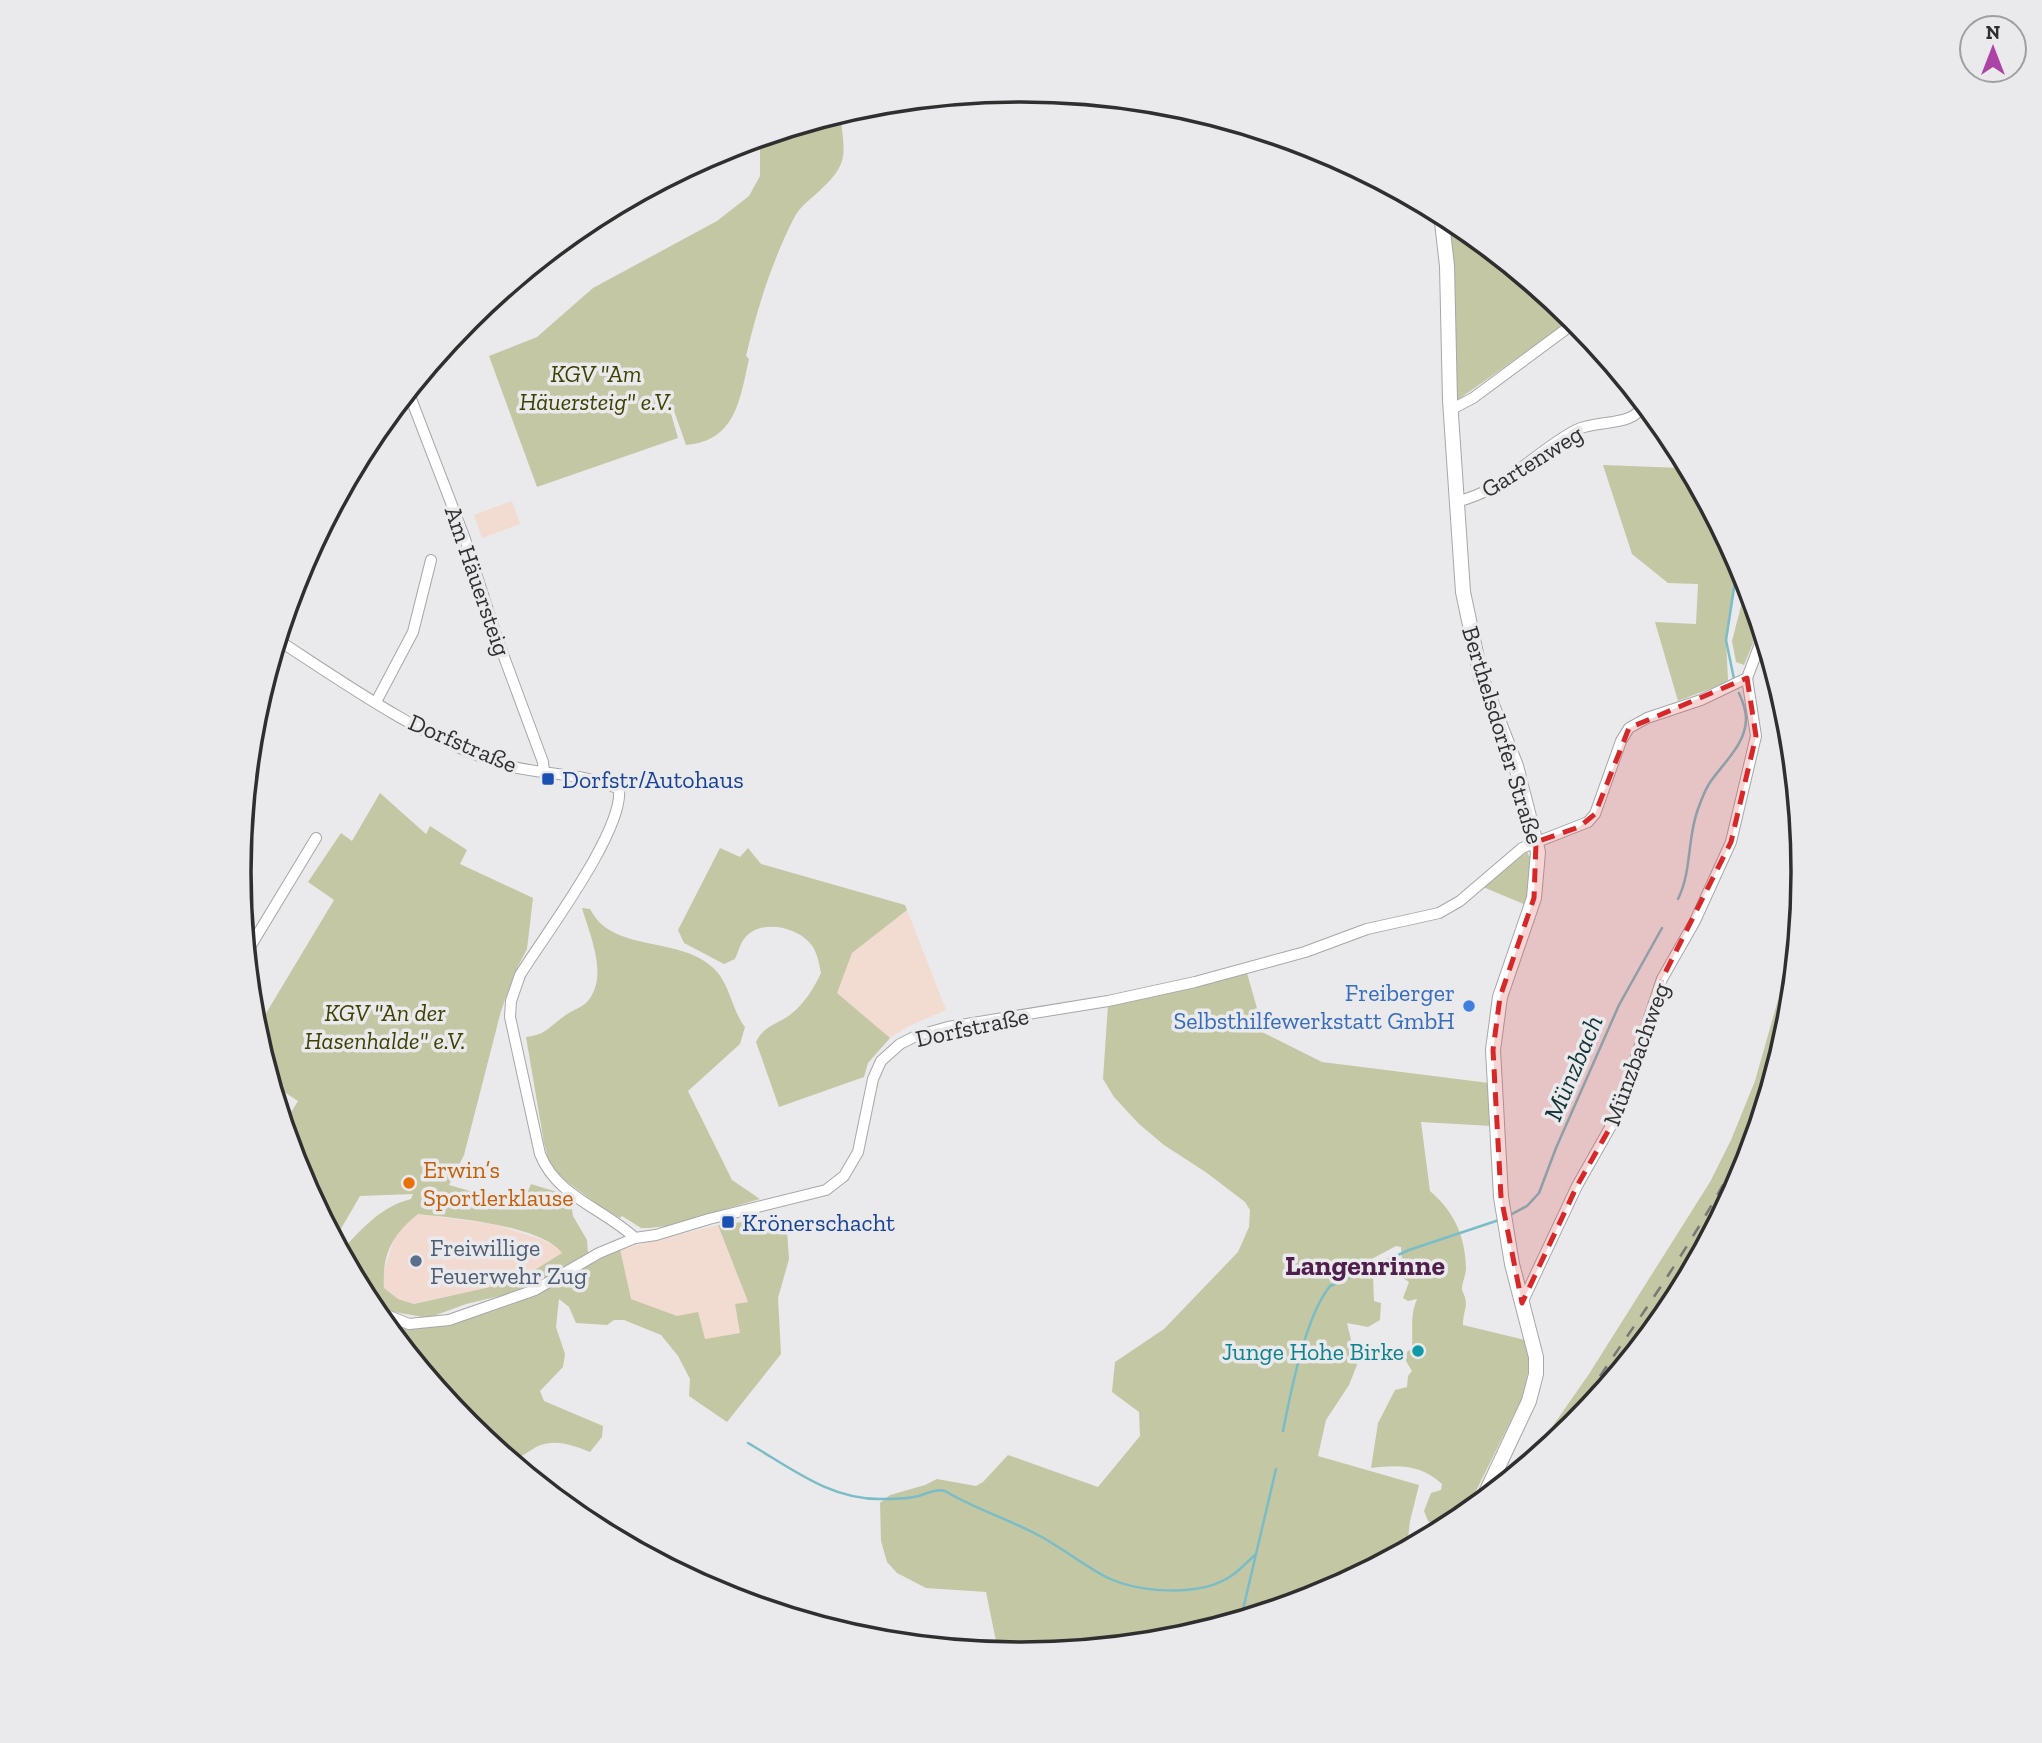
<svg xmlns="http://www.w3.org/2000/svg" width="2042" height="1743" viewBox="0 0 2042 1743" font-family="'Zilla Slab',serif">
	<rect width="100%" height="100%" fill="#eaeaec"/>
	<polygon fill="#f3dad1" points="418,1214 493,1224 538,1238 557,1247 563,1253 517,1281 414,1304 398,1299 384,1288 383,1274 392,1244 400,1228"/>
	<g fill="#f2dbd0">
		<polygon points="512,501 520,524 482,538 474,515"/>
		<polygon points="907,910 946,1010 909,1026 890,1038 836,994 852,953"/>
		<polygon points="718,1225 748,1303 735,1304 740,1333 705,1339 677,1316 630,1299 620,1249"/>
	</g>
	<g fill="#c4c7a3" fill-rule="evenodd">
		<path d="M840,113C845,156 850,164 816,194C808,201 798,209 794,218C772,261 757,309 746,356L749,359C740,399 736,441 686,445L672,405L669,407L678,438L537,487L489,356L537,337L593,288L717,221L749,196L760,176V137Z"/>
		<polygon points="1448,217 1574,318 1456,401"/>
		<polygon points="1603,465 1682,468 1689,471 1738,562 1726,640 1728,680 1725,683 1678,701 1655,622 1696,624 1698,584 1668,583 1632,554"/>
		<polygon points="1747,583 1760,626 1744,665 1736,662 1732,641"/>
		<path d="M380,793L426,834L430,826L467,850L460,864L533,898L527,949L515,972L501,1011L464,1155L449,1185L522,1206L531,1184L570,1196L573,1216L587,1240L588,1253L533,1288L466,1304L428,1318L389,1311L369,1303L341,1251C363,1228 380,1207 411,1199L413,1194L360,1196L335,1239L298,1170L284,1124L298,1101L272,1084L256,1030L334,900L308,882L341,833L352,841ZM418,1214C453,1218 540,1225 562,1253L517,1281L414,1304L398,1299L384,1288C382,1254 392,1235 418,1214Z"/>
		<path d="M720,848L740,857L748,848L761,864L905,905L907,910L852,953L837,993L890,1038L868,1063L864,1077L779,1107L756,1042C764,1025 777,1025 791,1014C804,1004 814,988 821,973C819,963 817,950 809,942C794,926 759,919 744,939C740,944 738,953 735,959L724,964L684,943L678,930Z"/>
		<polygon points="1527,852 1531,859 1526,905 1483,887"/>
		<path d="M582,908L590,909C593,914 596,919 600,923C630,950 679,939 711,966C730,981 731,1009 745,1027L740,1044L688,1091L732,1180L760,1199L667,1226L649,1228H641L622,1216L620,1218L597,1204L559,1176L550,1166L544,1143L526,1037C545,1035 548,1028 563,1017C570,1011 579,1009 586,1003C610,978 590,936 582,908Z"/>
		<polygon points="1798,929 1788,1025 1744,1171 1679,1291 1663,1316 1574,1425 1517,1471 1521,1457 1543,1440 1589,1374 1710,1182 1731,1140 1755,1081"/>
		<path d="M1247,973L1264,1033L1322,1062L1489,1083L1492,1126L1421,1122L1430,1191C1454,1212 1465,1235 1466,1268C1466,1275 1462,1282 1462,1290C1470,1306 1463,1309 1463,1325L1525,1340L1530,1362L1524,1394L1475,1493L1458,1518L1439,1528L1428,1521L1424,1511L1431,1493L1441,1490L1442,1484C1420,1464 1398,1465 1371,1468L1378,1423L1395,1390L1407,1387L1408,1376L1412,1371L1406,1361L1407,1352L1412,1348C1413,1331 1410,1315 1417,1299L1408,1301L1403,1298L1409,1282L1403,1278L1401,1247L1396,1246L1366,1262L1373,1276L1374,1301L1381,1303L1380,1320L1368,1327L1347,1323L1357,1365L1349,1385L1326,1420L1318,1456L1419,1485L1410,1521L1407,1548L1363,1571L1349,1566L1342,1582L1320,1594L1173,1639L1021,1654L998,1651L986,1592L926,1588L897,1573L887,1562L881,1541L880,1503L890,1495L925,1485L937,1479L976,1486L983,1482L1008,1455L1098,1487L1140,1436L1139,1412L1112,1392L1115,1362L1164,1329L1238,1252L1249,1227L1250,1210L1245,1202L1207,1173L1164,1145L1139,1124L1114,1097L1103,1079L1108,1005Z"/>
		<path d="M786,1217L789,1259L778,1298L781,1354L727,1422L689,1396L690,1379L678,1356L661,1335L624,1320H614L607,1325L576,1323L569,1307L559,1299L556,1327L565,1354L563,1367L540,1391L544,1401L603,1426L602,1437L590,1452C572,1445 555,1438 536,1447C528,1452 520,1458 511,1460L468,1424L376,1313L409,1325L450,1322L555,1282L620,1249L631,1299L677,1316L698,1312L705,1339L740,1333L735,1304L748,1302L718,1225Z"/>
	</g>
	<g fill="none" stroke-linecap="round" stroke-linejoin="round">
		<g stroke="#7bbdc7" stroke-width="2.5">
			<polyline points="1734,679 1726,640 1738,562"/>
			<path d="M1678,899C1692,871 1687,838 1698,809C1701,801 1704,792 1709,784C1721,765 1746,745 1746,719C1746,710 1743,702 1739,693"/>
			<polyline points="1510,1215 1527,1206 1539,1193 1556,1148 1619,1005 1662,928"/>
			<path d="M1283,1431C1291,1391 1305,1317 1330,1286L1409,1250L1499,1220"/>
			<path d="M748,1443C791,1468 830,1500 882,1499C893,1499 904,1499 914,1497C926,1495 934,1488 945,1491C975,1509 1008,1519 1038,1535C1061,1547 1083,1565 1106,1577C1139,1593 1201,1597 1231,1576C1240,1570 1247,1562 1255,1555"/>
			<polyline points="1241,1618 1276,1469"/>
		</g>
		<g stroke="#a7a7aa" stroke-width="12">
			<g id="street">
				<polyline points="408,391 465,539 497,638 543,762 544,773"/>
				<polyline points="1450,410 1473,398 1577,321"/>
				<path d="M1455,502C1503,492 1534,452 1576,430C1598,419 1633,428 1644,404"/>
				<path d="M278,640C347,685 419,736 498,763C538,776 581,771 619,789C624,831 544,936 520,975L511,1001L510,1017L540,1154C557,1197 603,1208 635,1238"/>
				<polyline points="376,702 413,632 431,560"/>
				<polyline points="247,952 316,838"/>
				<polyline points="1522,1303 1577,1186 1616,1117 1662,979 1695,921 1731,842 1756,736 1747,678"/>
				<polyline points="374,1310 409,1324 449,1320 535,1290 599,1253 635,1238 656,1235 709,1219 826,1190 844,1176 858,1152 873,1079 881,1061 900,1044 916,1036 948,1027 1108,1001 1195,982 1305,952 1367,929 1439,913 1460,901 1522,848 1588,822 1595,814 1621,741 1629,728 1647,718 1701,700 1747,678 1763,636"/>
			</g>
		</g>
		<g stroke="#a7a7aa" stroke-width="16">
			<polyline id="secondary" points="1441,213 1447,266 1450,400 1463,592 1481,677 1516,766 1538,852 1534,898 1500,997 1493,1050 1501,1197 1512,1264 1536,1357 1536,1374 1529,1401 1482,1501"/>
		</g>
		<use href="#street" stroke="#fff" stroke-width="10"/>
		<use href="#secondary" stroke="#fff" stroke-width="14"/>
		<path stroke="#787879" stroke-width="2.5" stroke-dasharray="12 12" stroke-linecap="butt" d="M1560,1436C1617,1348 1682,1263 1731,1170C1756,1122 1773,1071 1789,1020"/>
	</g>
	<path fill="#d62828" fill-opacity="0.2" stroke="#d62828" stroke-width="5" stroke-dasharray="14 9" stroke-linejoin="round" d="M1747,678L1756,736L1731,842L1662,979L1616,1117L1577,1186L1522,1303L1501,1197L1493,1050L1500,997L1534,898L1536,842L1579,827L1595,814L1629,728Z"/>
	<g fill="#1a4fb4" stroke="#eaeaec" stroke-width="2.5">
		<rect x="541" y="772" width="14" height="14" rx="3.5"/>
		<rect x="721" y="1215" width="14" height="14" rx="3.5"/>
	</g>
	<circle fill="#3f7fe0" stroke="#eaeaec" stroke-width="2.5" cx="1469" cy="1006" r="7"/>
	<circle fill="#e8710a" stroke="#eaeaec" stroke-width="2.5" cx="409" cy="1183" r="7"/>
	<circle fill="#5c6f8a" stroke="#eaeaec" stroke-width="2.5" cx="416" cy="1261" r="7"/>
	<circle fill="#0f9aa8" stroke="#eaeaec" stroke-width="2.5" cx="1418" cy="1351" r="7"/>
	<g text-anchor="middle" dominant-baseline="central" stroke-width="7" stroke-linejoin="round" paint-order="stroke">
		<g font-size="24" font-style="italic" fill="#3e4000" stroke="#eaeaec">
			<text x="596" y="373">KGV "Am<tspan x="596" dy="28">Häuersteig" e.V.</tspan></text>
			<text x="385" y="1012">KGV "An der<tspan x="385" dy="28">Hasenhalde" e.V.</tspan></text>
		</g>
		<g font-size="24" fill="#2f2f30" stroke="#eaeaec">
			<text transform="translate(1532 461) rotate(-32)">Gartenweg</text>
			<text transform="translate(478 581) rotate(71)">Am Häuersteig</text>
			<text transform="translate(1503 735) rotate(73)">Berthelsdorfer Straße</text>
			<text transform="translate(463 743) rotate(23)">Dorfstraße</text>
			<text transform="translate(972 1027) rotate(-12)">Dorfstraße</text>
			<text transform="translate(1636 1054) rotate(-70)">Münzbachweg</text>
		</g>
		<g font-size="24" fill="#164399" stroke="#eaeaec" text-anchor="start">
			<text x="562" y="779">Dorfstr/Autohaus</text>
			<text x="742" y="1222">Krönerschacht</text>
		</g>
		<g font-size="24" fill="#366cbe" stroke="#eaeaec" text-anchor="end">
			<text x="1455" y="992">Freiberger<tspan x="1455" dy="28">Selbsthilfewerkstatt GmbH</tspan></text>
		</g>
		<g font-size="24" fill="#c56008" stroke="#eaeaec" text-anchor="start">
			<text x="423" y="1169">Erwin’s<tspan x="423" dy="28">Sportlerklause</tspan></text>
		</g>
		<g font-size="24" fill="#4e5e75" stroke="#eaeaec" text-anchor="start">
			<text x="430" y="1247">Freiwillige<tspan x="430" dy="28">Feuerwehr Zug</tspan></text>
		</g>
		<g font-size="24" fill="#0d838f" stroke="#eaeaec" text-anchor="end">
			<text x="1404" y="1351">Junge Hohe Birke</text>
		</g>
		<g font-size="26" font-style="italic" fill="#113338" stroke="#eaeaec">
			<text transform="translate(1573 1068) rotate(-67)">Münzbach</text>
		</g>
		<g font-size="28" font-weight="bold" fill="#501e4d" stroke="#eaeaec">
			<text x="1365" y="1265">Langenrinne</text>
		</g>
	</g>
	<path d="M0 0H2042V1743H0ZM251 872a770 770 0 1 1 1540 0a770 770 0 1 1-1540 0Z" fill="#eaeaec" fill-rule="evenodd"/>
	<path fill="none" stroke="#2f2f30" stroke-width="3.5" d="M251 872a770 770 0 1 1 1540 0a770 770 0 1 1-1540 0Z"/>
	<g transform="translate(1993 49)"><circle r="33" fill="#eaeaec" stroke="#9f9fa1" stroke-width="2"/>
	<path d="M0-5L12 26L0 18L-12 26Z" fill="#ac43a5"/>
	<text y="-10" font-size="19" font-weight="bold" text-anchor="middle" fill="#2f2f30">N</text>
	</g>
</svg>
